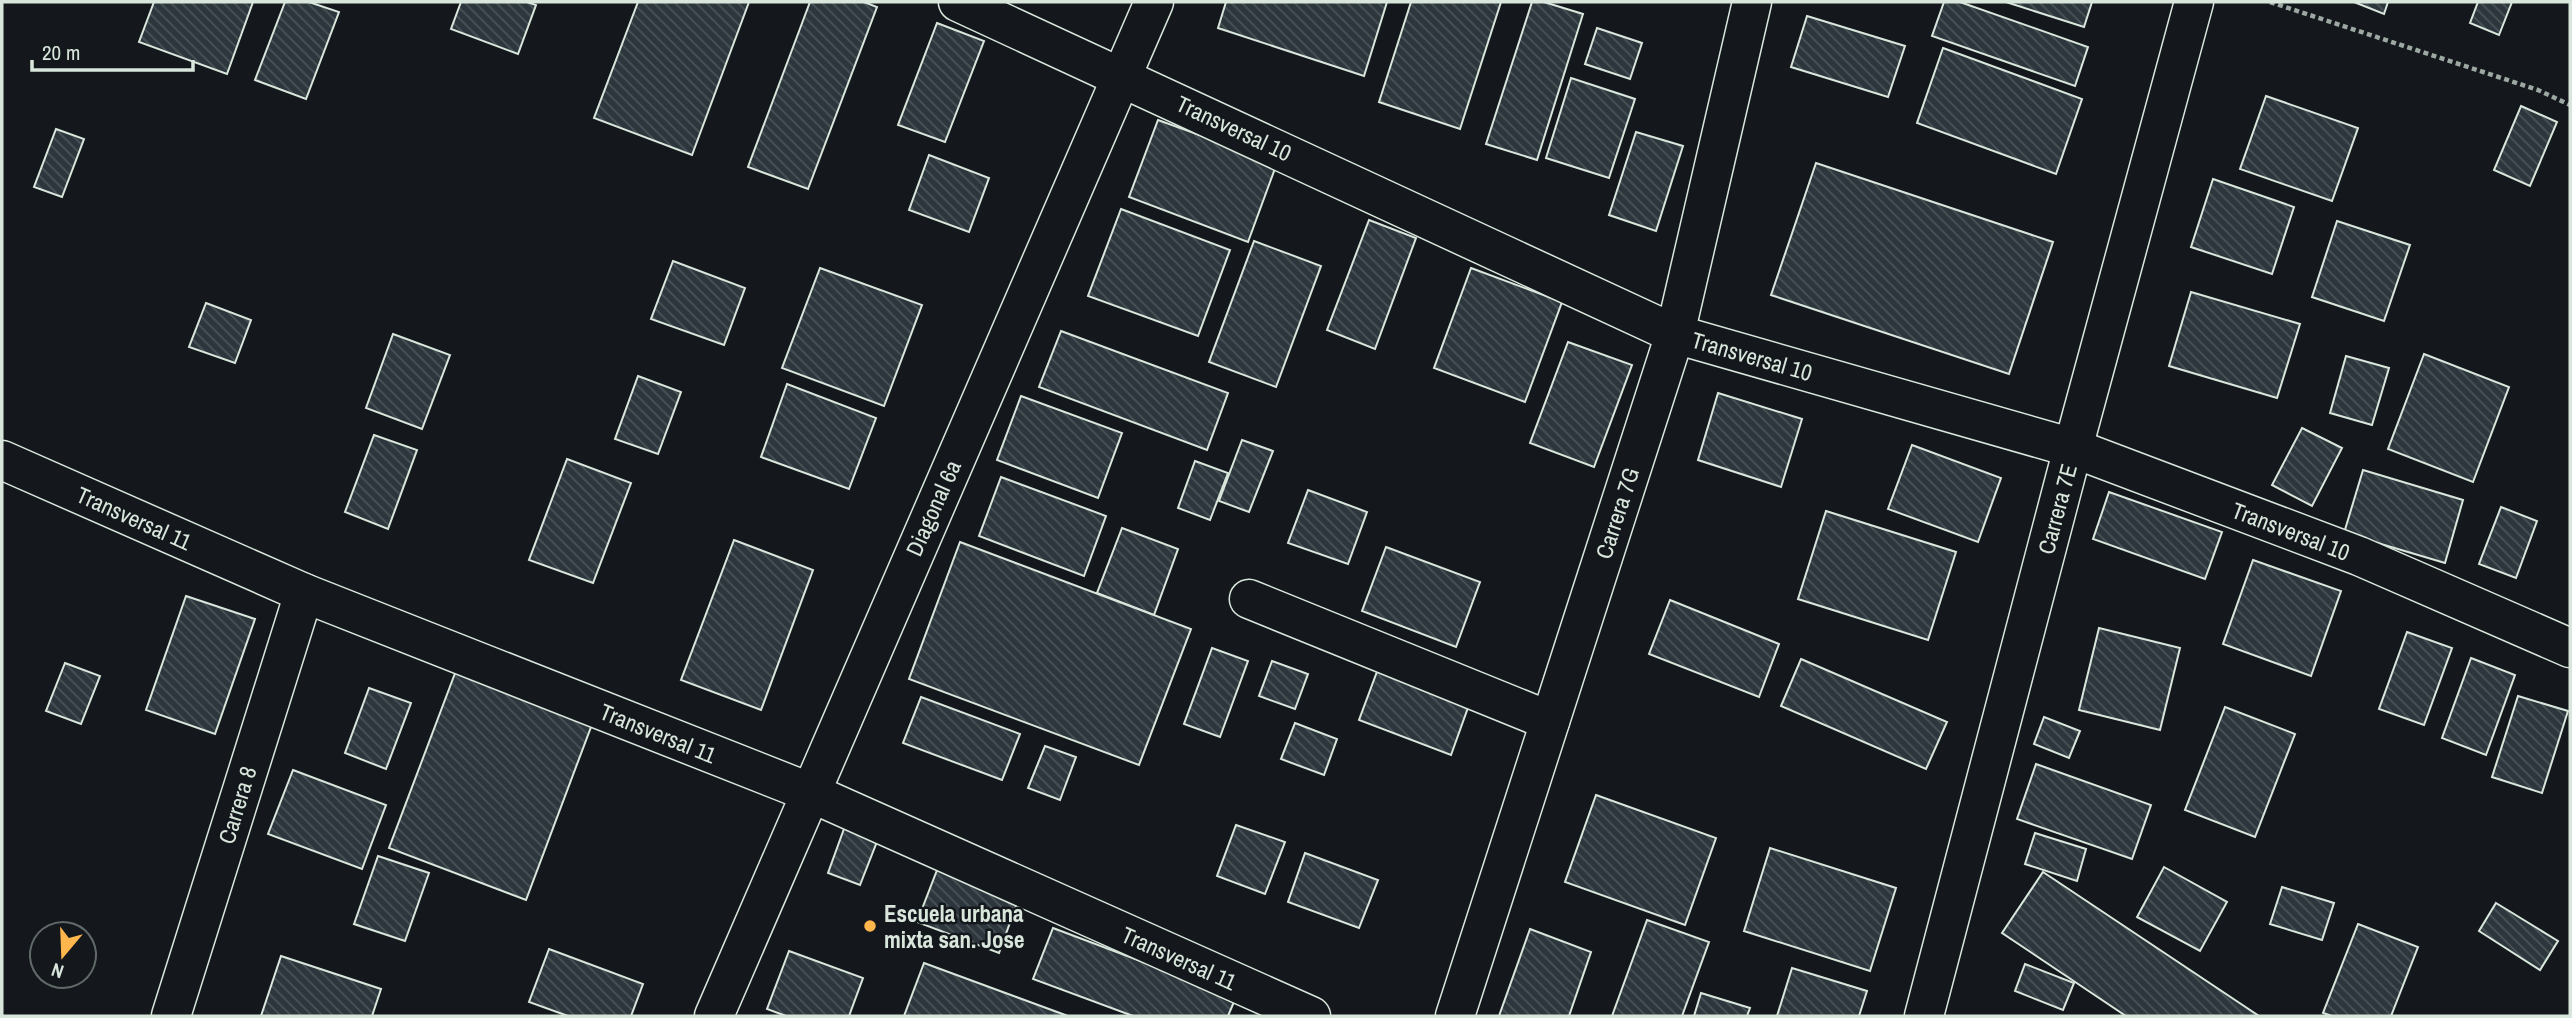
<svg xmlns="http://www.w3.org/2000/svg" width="2572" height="1018" viewBox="0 0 2572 1018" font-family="'Archivo Narrow',sans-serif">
	<defs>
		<pattern id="building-back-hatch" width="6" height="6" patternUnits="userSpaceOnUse" patternTransform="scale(1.75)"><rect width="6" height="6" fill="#2c363c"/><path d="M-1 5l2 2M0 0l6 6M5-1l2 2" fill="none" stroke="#4a5358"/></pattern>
	</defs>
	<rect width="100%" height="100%" fill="#14181c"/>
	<g fill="url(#building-back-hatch)" stroke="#d8e6dc" stroke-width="2">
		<polygon points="154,2 253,2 227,74 139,42"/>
		<polygon points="285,2 309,2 339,12 306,99 255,80"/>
		<polygon points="461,2 527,2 536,5 518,54 451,29"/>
		<polygon points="638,2 749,2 692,155 594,118"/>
		<polygon points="810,2 864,2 877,7 808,189 748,167"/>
		<polygon points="1226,2 1387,2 1364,76 1218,28"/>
		<polygon points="1411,2 1501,2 1460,129 1379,102"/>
		<polygon points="1532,2 1544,2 1583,14 1537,160 1486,144"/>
		<polygon points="1944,2 1960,2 2088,47 2075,86 1932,36"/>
		<polygon points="2006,2 2092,2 2084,27"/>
		<polygon points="2354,2 2388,2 2384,14"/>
		<polygon points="2478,2 2512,2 2499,35 2470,23"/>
		<polygon points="1807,16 1905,46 1888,97 1791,67"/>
		<polygon points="937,23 984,41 945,142 898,125"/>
		<polygon points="1597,28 1642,43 1630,79 1585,64"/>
		<polygon points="1943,48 2082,99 2056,174 1917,123"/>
		<polygon points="1571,78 1635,99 1609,178 1546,158"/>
		<polygon points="2266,96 2358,128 2332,201 2240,169"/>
		<polygon points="2521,106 2557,122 2530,186 2494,170"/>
		<polygon points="1158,120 1277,163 1248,242 1129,197"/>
		<polygon points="56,129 84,139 62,197 34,187"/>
		<polygon points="1636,132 1683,146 1656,231 1609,215"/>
		<polygon points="929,155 989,178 969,232 909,210"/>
		<polygon points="1816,163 2053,242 2009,374 1771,295"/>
		<polygon points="2213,179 2294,207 2272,274 2191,247"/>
		<polygon points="1121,209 1230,250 1198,336 1088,296"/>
		<polygon points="1369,220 1416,238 1375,349 1327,330"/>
		<polygon points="2337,221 2410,245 2384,321 2312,297"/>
		<polygon points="1254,241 1321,266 1276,387 1209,362"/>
		<polygon points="673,261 745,288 724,345 651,319"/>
		<polygon points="820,268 922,305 884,406 782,368"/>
		<polygon points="1471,268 1562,302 1525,402 1434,368"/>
		<polygon points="2191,292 2300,324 2277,398 2169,366"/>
		<polygon points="206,303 251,320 235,363 189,347"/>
		<polygon points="1061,331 1228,393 1207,450 1039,387"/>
		<polygon points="393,334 450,355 422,429 366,408"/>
		<polygon points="1568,342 1632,365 1594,467 1530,443"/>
		<polygon points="2424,354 2509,387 2473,482 2388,449"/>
		<polygon points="2346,356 2389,368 2372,425 2330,413"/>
		<polygon points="638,376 681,392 658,454 615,439"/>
		<polygon points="787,384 876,418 849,489 761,457"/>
		<polygon points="1718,393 1802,419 1781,487 1698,460"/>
		<polygon points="1021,396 1122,433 1098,498 997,460"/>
		<polygon points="2302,428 2342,448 2312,506 2272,485"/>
		<polygon points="374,435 417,450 388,529 345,512"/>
		<polygon points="1242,440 1273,451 1249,512 1219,501"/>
		<polygon points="1912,445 2001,478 1978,542 1888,509"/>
		<polygon points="567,459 631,483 593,583 529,560"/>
		<polygon points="1195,461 1228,473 1210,520 1178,508"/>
		<polygon points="2363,470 2463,500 2445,563 2344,533"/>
		<polygon points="1001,477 1106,516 1084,576 979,536"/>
		<polygon points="1308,490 1367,512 1348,564 1288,543"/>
		<polygon points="2109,492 2222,532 2205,579 2093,539"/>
		<polygon points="2501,507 2537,521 2516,578 2479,564"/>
		<polygon points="1826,511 1956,552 1928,640 1798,599"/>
		<polygon points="1122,528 1178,549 1154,615 1097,593"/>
		<polygon points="734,540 813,570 761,710 681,680"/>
		<polygon points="960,542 1191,629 1139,765 909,679"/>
		<polygon points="1386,547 1480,582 1456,647 1362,611"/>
		<polygon points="2253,560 2341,591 2311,676 2223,644"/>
		<polygon points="186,596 255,619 215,734 146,710"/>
		<polygon points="1670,600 1779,644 1759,697 1649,654"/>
		<polygon points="2099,628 2180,648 2160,730 2079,710"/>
		<polygon points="2407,632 2452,648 2424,725 2379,709"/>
		<polygon points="1212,648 1248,661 1220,737 1184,724"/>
		<polygon points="2471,658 2515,675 2486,755 2442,738"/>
		<polygon points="1801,659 1947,722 1926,769 1781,706"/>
		<polygon points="1272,661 1308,674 1295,709 1259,696"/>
		<polygon points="65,663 100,676 81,724 46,711"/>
		<polygon points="457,668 594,719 526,900 389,848"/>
		<polygon points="1378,669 1470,702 1451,755 1359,720"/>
		<polygon points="369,688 411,703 386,769 345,753"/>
		<polygon points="2518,696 2568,711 2542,793 2492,777"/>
		<polygon points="921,697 1020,734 1002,780 903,743"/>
		<polygon points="2225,707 2295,734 2255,837 2185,810"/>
		<polygon points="2044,717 2080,731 2069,758 2034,744"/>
		<polygon points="1295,723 1337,739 1324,775 1281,759"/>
		<polygon points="1045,746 1076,757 1060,800 1028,788"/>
		<polygon points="2036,764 2151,805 2132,859 2017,819"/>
		<polygon points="293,770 386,805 362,869 268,834"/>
		<polygon points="1596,795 1716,838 1685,925 1565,882"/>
		<polygon points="1236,825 1285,842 1265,894 1217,876"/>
		<polygon points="845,826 878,839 860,885 828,873"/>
		<polygon points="2035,833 2086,849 2077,881 2025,864"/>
		<polygon points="1770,848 1896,888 1870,971 1744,931"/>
		<polygon points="1305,853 1378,880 1359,928 1288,902"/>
		<polygon points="378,856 429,873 405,941 354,924"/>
		<polygon points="939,865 1020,895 999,953 917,922"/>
		<polygon points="2164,867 2227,902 2200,951 2137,917"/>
		<polygon points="2043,872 2259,1016 2126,1016 2002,933"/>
		<polygon points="2282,887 2334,903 2322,940 2270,924"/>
		<polygon points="2496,903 2558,941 2540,970 2479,931"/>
		<polygon points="1647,920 1709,942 1682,1016 1612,1016"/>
		<polygon points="2358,924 2418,947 2391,1016 2332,1016 2323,1013"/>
		<polygon points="1053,928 1236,997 1228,1016 1133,1016 1033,979"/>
		<polygon points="1530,929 1591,952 1569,1016 1499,1016"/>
		<polygon points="549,949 643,984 631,1016 568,1016 529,1002"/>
		<polygon points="789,951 863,978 849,1016 786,1016 767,1009"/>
		<polygon points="281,956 381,989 372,1016 261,1016"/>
		<polygon points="924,963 1068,1016 904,1016"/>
		<polygon points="2025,964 2074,983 2063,1010 2015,991"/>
		<polygon points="1792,968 1867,991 1859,1016 1777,1016"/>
		<polygon points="1701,993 1750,1008 1747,1016 1694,1016"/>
	</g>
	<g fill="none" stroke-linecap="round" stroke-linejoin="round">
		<g stroke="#d8e6dc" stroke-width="41">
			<g id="street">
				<polyline points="958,2 1675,334 2073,448 2359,556 2570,648"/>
				<polyline points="2,460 304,593 809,792 1311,1016"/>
				<polyline points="1249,599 1550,721"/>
				<polyline points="171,1016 304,593"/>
				<polyline points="714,1016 1154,2"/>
				<polyline points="1455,1016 1675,334 1752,2"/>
				<polyline points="1924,1016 2073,448 2194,2"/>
			</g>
		</g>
		<polyline stroke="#9da8a2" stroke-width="4.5" stroke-dasharray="5 3.5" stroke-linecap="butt" points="2270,2 2538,90 2570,105"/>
		<use href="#street" stroke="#14181c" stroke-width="38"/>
	</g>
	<circle fill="#ffb74d" stroke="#14181c" stroke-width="2.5" cx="870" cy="926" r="7"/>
	<g text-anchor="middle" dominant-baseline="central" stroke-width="5" stroke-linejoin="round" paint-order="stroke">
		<g font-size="23" fill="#d8e6dc" stroke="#14181c">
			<text transform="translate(1234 128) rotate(25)">Transversal 10</text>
			<text transform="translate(1752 356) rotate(16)">Transversal 10</text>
			<text transform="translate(933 508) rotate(-66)">Diagonal 6a</text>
			<text transform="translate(2057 509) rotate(-75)">Carrera 7E</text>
			<text transform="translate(1617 513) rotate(-72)">Carrera 7G</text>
			<text transform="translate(134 518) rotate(24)">Transversal 11</text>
			<text transform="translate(2291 531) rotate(21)">Transversal 10</text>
			<text transform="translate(658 733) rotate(22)">Transversal 11</text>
			<text transform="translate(237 805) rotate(-73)">Carrera 8</text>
			<text transform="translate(1179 958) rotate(24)">Transversal 11</text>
		</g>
		<g font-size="23" font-weight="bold" fill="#d8e6dc" stroke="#14181c" text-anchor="start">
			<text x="884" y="913">Escuela urbana<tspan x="884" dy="26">mixta san. Jose</tspan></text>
		</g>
	</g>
	<rect width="2572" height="1018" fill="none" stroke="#d8e6dc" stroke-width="7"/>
	<g transform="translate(63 955) rotate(199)"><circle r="33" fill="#14181c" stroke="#626a69" stroke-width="2"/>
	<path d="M0-5L12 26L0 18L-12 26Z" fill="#ffb74d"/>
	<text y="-10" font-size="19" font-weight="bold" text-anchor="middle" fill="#d8e6dc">N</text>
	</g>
	<path d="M32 60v10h161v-10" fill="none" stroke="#d8e6dc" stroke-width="3.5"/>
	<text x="42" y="60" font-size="21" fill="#d8e6dc" stroke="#14181c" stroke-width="5" paint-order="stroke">20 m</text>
</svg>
